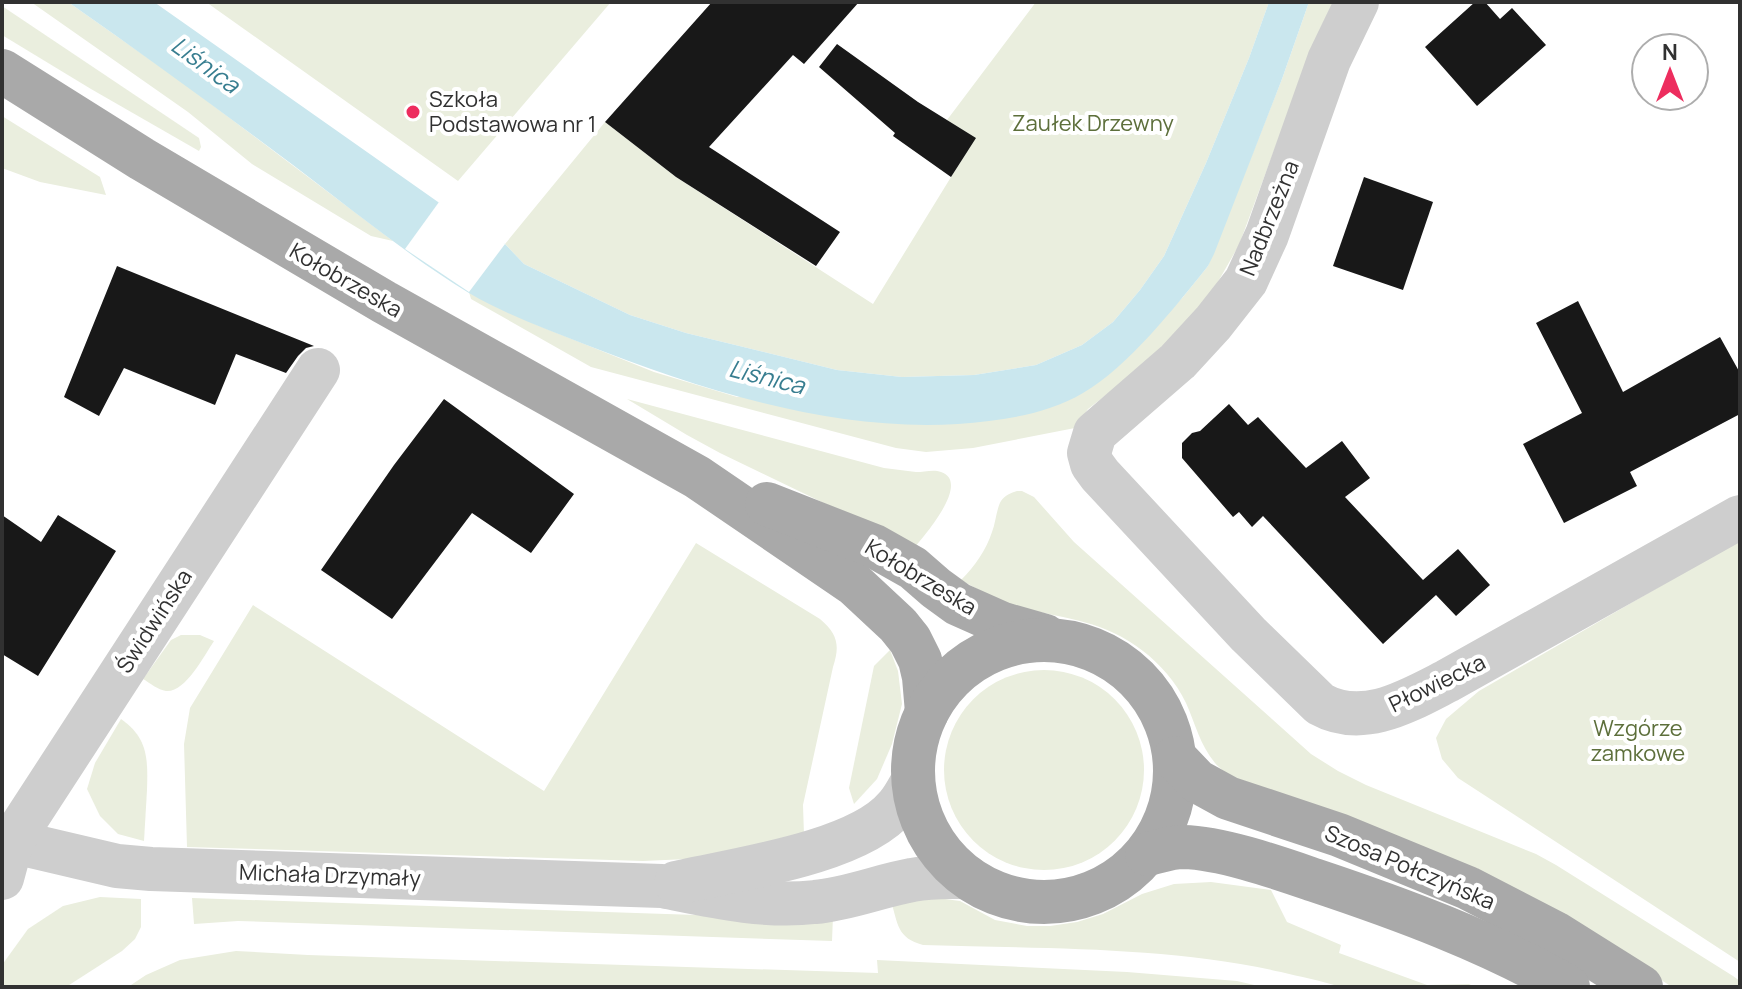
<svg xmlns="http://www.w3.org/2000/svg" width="1742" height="989" viewBox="0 0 1742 989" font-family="Manrope,sans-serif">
	<rect width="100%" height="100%" fill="#fff"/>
	<g fill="#eaeede">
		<polygon points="31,2 68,2 182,82 393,241 371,236 252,164 188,112"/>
		<polygon points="206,2 611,2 458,181"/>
		<polygon points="1036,2 1269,2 1249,58 1206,163 1164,256 1140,290 1113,322 1082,345 1036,365 974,375 902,377 837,370 686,333 630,315 524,264 505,244 605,122 676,177 873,304 975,138 947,120"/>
		<polygon points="1309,2 1333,2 1315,40 1239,245 1215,287 1175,335 1115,388 1088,409 1075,428 973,448 926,452 896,448 591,367 471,299 469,292 537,325 654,372 737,397 1114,370 1183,297 1208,266 1282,79"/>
		<polygon points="2,6 199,138 201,147 199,151 91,89 2,35"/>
		<polygon points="2,116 100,177 106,195 40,182 2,168"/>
		<path d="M627,399L884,468C895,469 905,471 916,472C924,472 934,469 941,472C971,482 925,535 915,547L720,453L687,435Z"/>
		<path d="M1017,491H1022L1034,497L1074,542L1311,754L1338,771L1366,785L1536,854L1556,865L1733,976L1740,981V987H1672L1646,970L1234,779C1228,774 1220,769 1215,763C1200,745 1195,723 1186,703C1176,682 1160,664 1143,651C1103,620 1069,620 1023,608C1001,602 980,591 961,580C975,566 986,550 992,532C996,522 996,510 1001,501C1005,495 1011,493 1017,491Z"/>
		<polygon points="1740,540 1740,962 1458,778 1442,759 1436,738 1446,719 1479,691"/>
		<path d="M696,543L820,619C838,634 840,646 833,667L803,805L804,835L710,858L643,861L187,847L184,744L190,708L253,605L544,791Z"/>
		<path d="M181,635H200L214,641C204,656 185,693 166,691C158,690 150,683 143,679L171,640Z"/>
		<polygon points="890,650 898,671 902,704 892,744 877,779 854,804 849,788 874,666"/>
		<circle cx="1044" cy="770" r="100"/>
		<path d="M121,719C148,738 148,759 147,790C146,807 145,824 144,841L118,834L100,816L87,789L95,763Z"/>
		<path d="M1211,882L1271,890L1287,922L1341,945L1339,953L1427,985L1469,984L1475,987H1340C1320,980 1300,977 1281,972C1164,946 1042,949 923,945C897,938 898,924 891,901L922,896L960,901L995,920L1027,926H1050L1077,922L1103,914L1142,894L1174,884Z"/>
		<polygon points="100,897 141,899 141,927 135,939 122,951 66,987 2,987 2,965 28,929 63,906"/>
		<polygon points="192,898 783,918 833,916 832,941 238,921 194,924"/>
		<polygon points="236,951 308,955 878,973 877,960 1127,972 1237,981 1263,987 128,987 146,975 180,960"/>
	</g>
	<path fill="#cae7ee" d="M68,2H154L448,209L498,242L505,244L524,264L630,315L686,333L837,370L902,377L974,375L1036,365L1082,345L1113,322L1140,290L1164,256L1206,163L1249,58L1269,2H1309L1282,79L1214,254L1208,266C1175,307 1128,367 1083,393C1054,410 1022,417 989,421C853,439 709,393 584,344C545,329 505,314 469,293C407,255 350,208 293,165C218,109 144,55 68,2Z"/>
	<polygon fill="#fff" points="439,202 505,244 469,292 405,249"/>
	<g fill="#181818">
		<polygon points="712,2 859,2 804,64 793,55 709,147 840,232 816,266 676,177 605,122"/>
		<polygon points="1475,2 1485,2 1500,19 1512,8 1546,45 1477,106 1425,47"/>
		<polygon points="837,44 918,102 976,138 951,177 893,136 895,133 819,67"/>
		<polygon points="1364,177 1433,202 1403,290 1333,266"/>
		<polygon points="117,266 314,346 306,348 298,356 286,373 236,354 215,405 124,368 99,416 64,397"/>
		<polygon points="1578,301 1623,392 1720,337 1740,373 1740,414 1630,472 1637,486 1564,523 1523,444 1582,413 1536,323"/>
		<polygon points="444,399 574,494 531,553 472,513 392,619 321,570 394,465"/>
		<polygon points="1229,404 1248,425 1258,417 1306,468 1342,441 1370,478 1345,497 1423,580 1458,549 1490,585 1456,616 1436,595 1383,644 1263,516 1252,527 1239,512 1233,517 1182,458 1182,443 1192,433 1200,431"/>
		<polygon points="2,515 41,542 58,515 116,551 38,676 2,654"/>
	</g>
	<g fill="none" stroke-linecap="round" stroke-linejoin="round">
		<g stroke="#cecece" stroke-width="44">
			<path d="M1357,2L1329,60L1267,235L1246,281L1213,323L1178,361L1095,433L1089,453L1092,464L1100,475L1248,634L1320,704C1363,728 1408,701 1447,681L1740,517"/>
			<path d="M2,839L117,866L151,869L662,886C712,896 763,908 815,902C848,899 879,886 912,880C930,876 948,877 967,877"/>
			<polyline points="2,878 12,841 318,370"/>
			<path d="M676,883C733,870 858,853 896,807C903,800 908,789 913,781"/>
		</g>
		<g stroke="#a9a9a9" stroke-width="44">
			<polyline points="2,71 142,159 384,302 697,477 854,584 898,625 910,640 920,660 924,677 927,712"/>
			<polyline points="767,504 874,546 913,568 936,588 958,604 1003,624 1045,636"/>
			<circle cx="1044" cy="771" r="131"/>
			<polyline points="1175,758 1197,781 1228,798 1339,835 1468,888 1555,933 1641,987"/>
			<path d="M1147,854C1158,852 1171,847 1183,847C1222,848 1276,867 1314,880C1401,909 1488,941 1568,987"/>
		</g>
	</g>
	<circle fill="#ed2d5e" stroke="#fff" stroke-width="3" cx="413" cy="112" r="8"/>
	<g text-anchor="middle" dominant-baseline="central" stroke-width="8" stroke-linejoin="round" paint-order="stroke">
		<g font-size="22" fill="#313131" stroke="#fff" text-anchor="start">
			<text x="429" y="99">Szkoła<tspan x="429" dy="25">Podstawowa nr 1</tspan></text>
		</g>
		<g font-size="22" fill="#5d6f3b" stroke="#fff">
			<text x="1093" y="123">Zaułek Drzewny</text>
			<text x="1638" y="728">Wzgórze<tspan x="1638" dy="25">zamkowe</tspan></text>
		</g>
		<g font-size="22" fill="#313131" stroke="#fff">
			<text transform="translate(1269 218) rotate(-68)">Nadbrzeżna</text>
			<text transform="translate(346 280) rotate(30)">Kołobrzeska</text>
			<text transform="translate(921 577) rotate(31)">Kołobrzeska</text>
			<text transform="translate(154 621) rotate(-57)">Świdwińska</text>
			<text transform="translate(1437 683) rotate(-26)">Płowiecka</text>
			<text transform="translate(1410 867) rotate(23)">Szosa Połczyńska</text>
			<text transform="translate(330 875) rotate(2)">Michała Drzymały</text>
		</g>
		<g font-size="24" font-style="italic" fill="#387e90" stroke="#fff">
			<text transform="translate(206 64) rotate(36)">Liśnica</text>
			<text transform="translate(767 376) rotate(14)">Liśnica</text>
		</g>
	</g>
	<rect width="1742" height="989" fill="none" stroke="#313131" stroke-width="8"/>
	<g transform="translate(1670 72)"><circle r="38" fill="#ffffff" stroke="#adadad" stroke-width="2"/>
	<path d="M0-6L14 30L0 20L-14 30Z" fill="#ed2d5e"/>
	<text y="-12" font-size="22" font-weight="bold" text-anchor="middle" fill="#313131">N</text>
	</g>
</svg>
